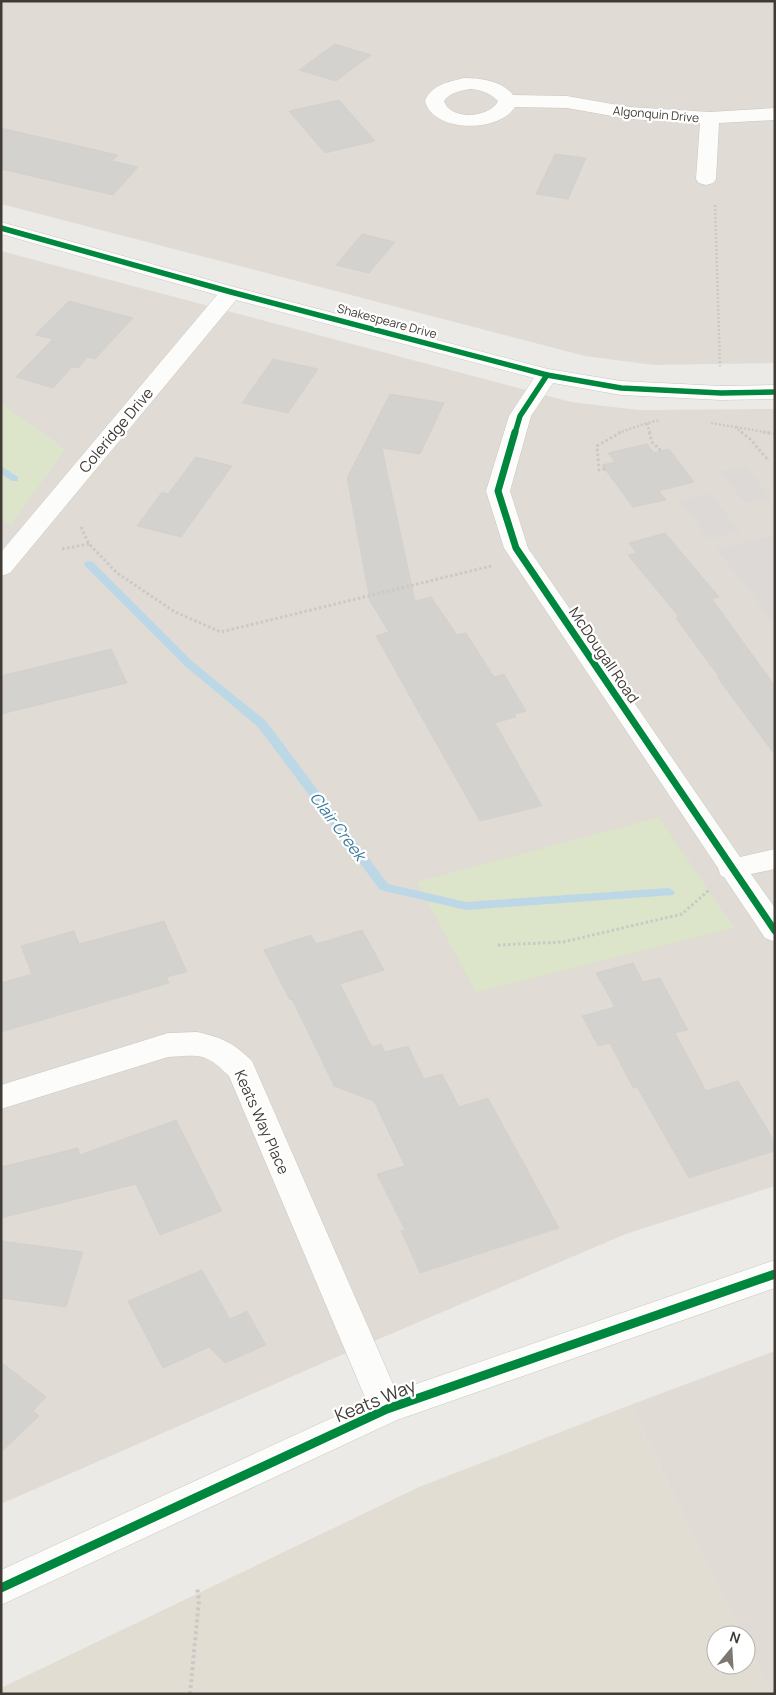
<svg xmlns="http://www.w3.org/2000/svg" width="776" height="1695" viewBox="0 0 776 1695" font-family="Manrope,sans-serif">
	<rect width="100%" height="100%" fill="#eceae7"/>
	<g fill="#e0dcd5">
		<polygon points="1,1 775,1 775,363 653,365 585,356 1,204"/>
		<polygon points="1,251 571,402 639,410 775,409 775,1186 626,1234 332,1359 1,1504 1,518 11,525 64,449 1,404"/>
		<polygon points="775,1351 775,1694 771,1694 746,1643 746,1635 742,1635 630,1405"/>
	</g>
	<polygon fill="#e2ddd3" points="630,1405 742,1635 716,1635 716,1665 746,1665 746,1643 771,1694 1,1694 1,1688 419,1487"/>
	<g fill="#dce4c9">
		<polygon points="1,404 64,449 11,526 1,518"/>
		<polygon points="659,817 734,928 476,992 417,882"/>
	</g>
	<g fill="#dcd9d7">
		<polygon points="745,466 771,497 745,503 719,471"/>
		<polygon points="709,493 740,531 709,539 679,501"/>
		<polygon points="775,535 775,625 716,549"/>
	</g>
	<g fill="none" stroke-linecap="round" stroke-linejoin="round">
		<g fill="#bcd8e6" fill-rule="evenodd">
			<polygon points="1,466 18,477 18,481 12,481 1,474"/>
			<polygon points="89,561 93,562 193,662 266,721 388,884 466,902 669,888 675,892 673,895 466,910 380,890 258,727 185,666 85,566 84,564 85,562"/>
		</g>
	</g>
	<g fill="#d4d2ce" stroke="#d4d1cd">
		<polygon points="335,44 371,55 336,81 299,70"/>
		<polygon points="339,100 375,141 325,153 289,111"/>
		<polygon points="1,128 118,155 112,161 138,167 113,195 1,169"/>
		<polygon points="555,154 586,158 568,199 536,194"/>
		<polygon points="362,234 395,242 369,273 336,265"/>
		<polygon points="69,301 133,318 95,359 88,357 78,368 72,367 53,388 16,377 53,339 35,335"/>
		<polygon points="273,359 318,369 288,413 242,403"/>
		<polygon points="390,394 444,403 420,454 382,448 415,601 431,597 457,635 466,633 494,677 504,674 526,711 514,714 516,717 495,723 542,806 480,821 376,636 389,632 370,601 347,478"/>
		<polygon points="647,444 654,453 669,449 694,482 659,491 666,500 633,507 602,465 615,462 608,453"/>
		<polygon points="196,457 232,466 181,537 137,526 162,492 168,494"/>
		<polygon points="665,533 719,597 712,599 775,686 775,755 717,677 719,677 676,618 679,617 628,555 636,553 629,543"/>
		<polygon points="111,649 127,683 1,714 1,676"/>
		<polygon points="164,921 187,972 166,977 169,983 1,1032 1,983 32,974 21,946 74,931 79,944"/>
		<polygon points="362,930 384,970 340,984 372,1047 381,1044 385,1052 408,1046 424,1079 442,1074 459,1107 488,1098 559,1228 420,1273 401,1231 405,1230 377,1174 405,1166 374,1101 334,1086 292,999 290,1000 264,950 311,935 316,944"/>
		<polygon points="633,963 643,982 660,978 688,1030 675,1033 706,1091 738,1081 775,1142 775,1151 689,1178 637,1087 633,1088 610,1043 598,1046 582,1016 615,1007 596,973"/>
		<polygon points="176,1120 222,1211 160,1235 136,1184 1,1218 1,1167 78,1148 80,1155"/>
		<polygon points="1,1241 83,1252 66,1307 1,1298"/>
		<polygon points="202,1270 230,1319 247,1311 266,1345 225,1363 209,1347 163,1368 128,1301"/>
		<polygon points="1,1362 46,1397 33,1411 39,1416 1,1452"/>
	</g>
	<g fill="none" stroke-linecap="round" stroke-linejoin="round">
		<g stroke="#c9c6c3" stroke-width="1">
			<g id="minor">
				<path d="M464,78C482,78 502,81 513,95L567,96L629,107L710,112L775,108V120L719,123L716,179L713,183L706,185L699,183L696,179L700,123L629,119L567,108L515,107C499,133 433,133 425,101C431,85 448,82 464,78ZM471,89C482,90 490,93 498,101C490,118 450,121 444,101C449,93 461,90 471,89Z"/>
				<polygon points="1,222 238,288 548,369 621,381 721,386 775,385 775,399 721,400 621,395 553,383 531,416 510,491 528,548 740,857 775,849 775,869 751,874 775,908 775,942 765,938 724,877 721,876 718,868 504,548 486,491 509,416 534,378 236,300 10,573 1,576 1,552 217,295 1,234"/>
				<path d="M197,1032C223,1038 232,1042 252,1061L396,1391L775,1260V1288L397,1420L1,1605V1570L367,1402L229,1076C205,1052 200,1055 168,1057L1,1109V1085L168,1033Z"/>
			</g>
		</g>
		<g stroke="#cbc9c6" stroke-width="2.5" stroke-dasharray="2 2" stroke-linecap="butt">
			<polyline points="715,205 720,366"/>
			<polyline points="711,423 735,427 743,433"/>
			<polyline points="736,427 770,433"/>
			<polyline points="618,433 647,423"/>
			<polyline points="650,433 647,423 660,420"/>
		</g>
		<g stroke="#cbc9c6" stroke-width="3" stroke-dasharray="2.5 2.5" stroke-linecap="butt">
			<polyline points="649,432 652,442 661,451"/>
			<polyline points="741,432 750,439 769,461"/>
			<polyline points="763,432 775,434"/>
			<polyline points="605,469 599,470 597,446 621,432"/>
			<polyline points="81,527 89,544 117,573 175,612 221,632 491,566"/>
			<polyline points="62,549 89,544"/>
			<polyline points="498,945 563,942 682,914 709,890"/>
		</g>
		<polyline stroke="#cbc9c6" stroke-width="4" stroke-dasharray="3 3" stroke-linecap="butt" points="190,1694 199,1600 197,1588"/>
		<use href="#minor" fill="#fcfcfb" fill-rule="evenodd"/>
		<g stroke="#fff" stroke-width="8">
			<g id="cycleway-far2">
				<polyline points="1,228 231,292 547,375 621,388 721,393 775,392"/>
				<polyline points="515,433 520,416 547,375"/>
			</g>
		</g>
		<g stroke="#fff" stroke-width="10">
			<polyline id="cycleway-far1" points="515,432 498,491 516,548 775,931"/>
		</g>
		<g stroke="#fff" stroke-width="12">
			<polyline id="cycleway" points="1,1588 387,1409 775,1274"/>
		</g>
		<use href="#cycleway-far2" stroke="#00873e" stroke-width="5.5"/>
		<use href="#cycleway-far1" stroke="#00873e" stroke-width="7"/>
		<use href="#cycleway" stroke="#00873e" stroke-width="9"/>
	</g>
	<g text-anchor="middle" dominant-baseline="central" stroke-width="4.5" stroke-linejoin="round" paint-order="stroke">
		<g font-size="12" fill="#413b35" stroke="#fff">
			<text transform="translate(656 114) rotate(5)">Algonquin Drive</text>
			<text transform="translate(387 321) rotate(15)">Shakespeare Drive</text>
		</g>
		<g font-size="15" fill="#413b35" stroke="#fff">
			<text transform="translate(116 430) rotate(-50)">Coleridge Drive</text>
			<text transform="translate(604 655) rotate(56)">McDougall Road</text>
			<text transform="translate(262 1122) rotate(66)">Keats Way Place</text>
		</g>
		<g font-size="16" font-style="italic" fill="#3c7c9e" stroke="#fff">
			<text transform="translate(338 826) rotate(53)">Clair Creek</text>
		</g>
		<g font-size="18" fill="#413b35" stroke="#fff">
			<text transform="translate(375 1400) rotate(-22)">Keats Way</text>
		</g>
	</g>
	<rect width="776" height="1695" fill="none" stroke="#413b35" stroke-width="5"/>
	<g transform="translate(731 1650) rotate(18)"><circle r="24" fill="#ffffff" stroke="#b3b1ae"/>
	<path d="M0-4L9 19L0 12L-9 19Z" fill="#7d7873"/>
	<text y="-8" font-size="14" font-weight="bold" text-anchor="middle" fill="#413b35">N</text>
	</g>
</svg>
